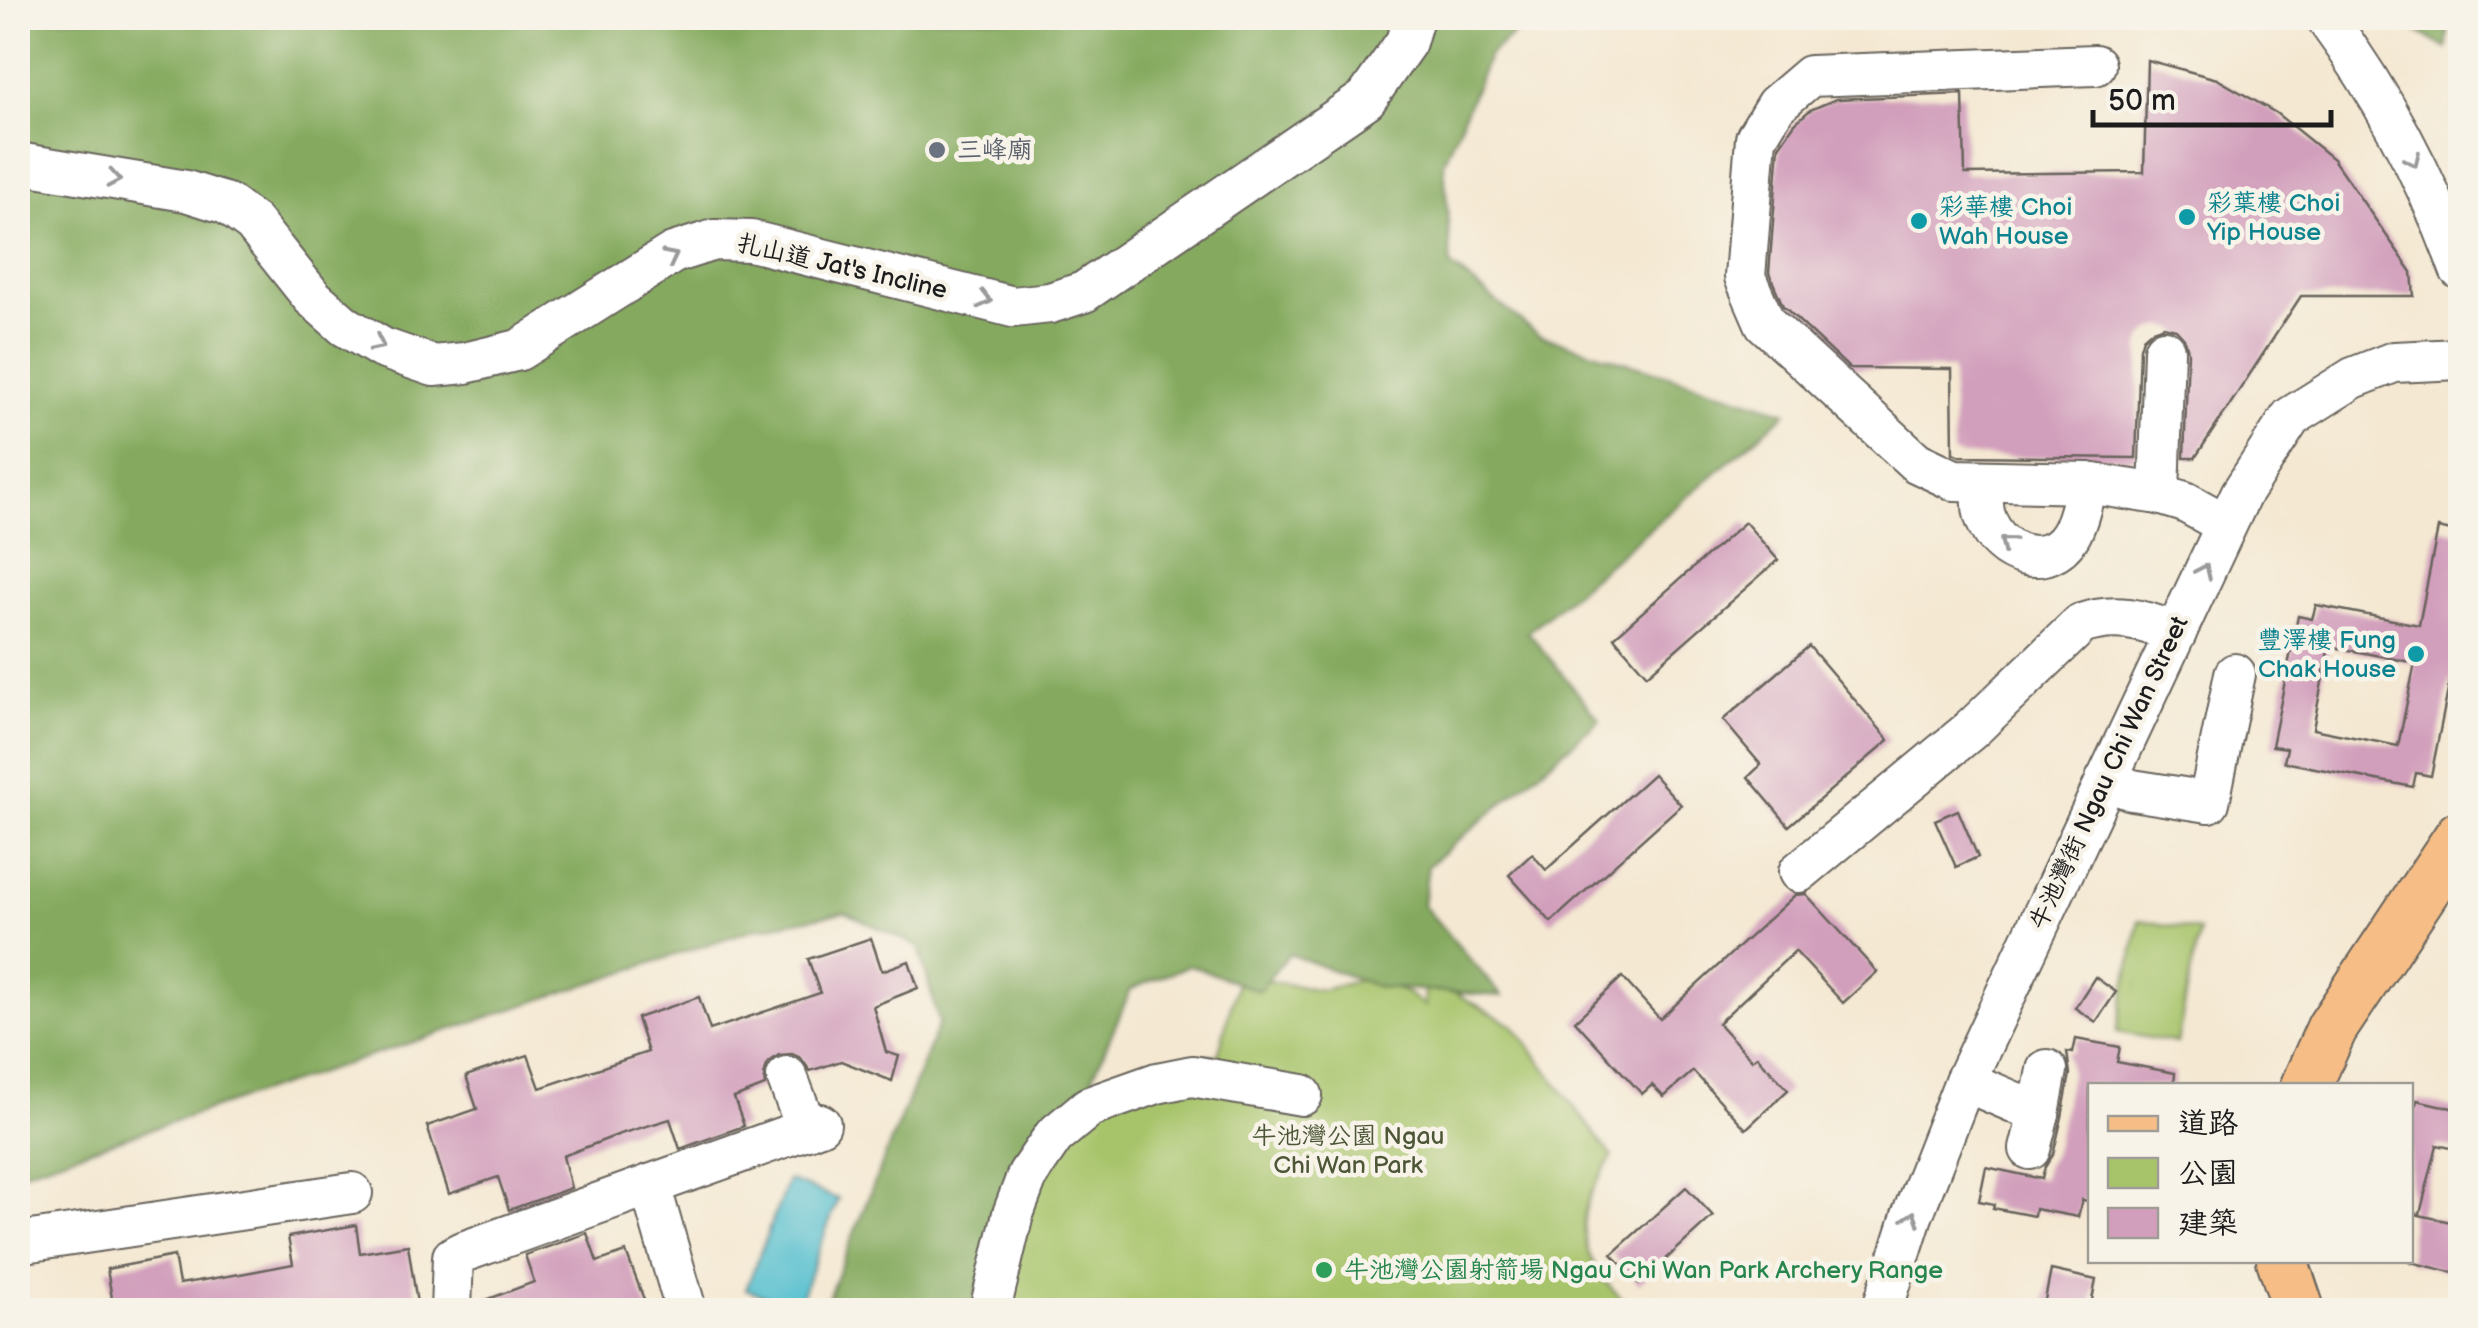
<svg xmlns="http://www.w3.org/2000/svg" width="2478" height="1328" viewBox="0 0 2478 1328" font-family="'Balsamiq Sans','LXGW WenKai TC',sans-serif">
	<rect width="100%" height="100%" fill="#f7f3e8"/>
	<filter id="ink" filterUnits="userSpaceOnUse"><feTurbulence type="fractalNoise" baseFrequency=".01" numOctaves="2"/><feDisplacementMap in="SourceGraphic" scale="20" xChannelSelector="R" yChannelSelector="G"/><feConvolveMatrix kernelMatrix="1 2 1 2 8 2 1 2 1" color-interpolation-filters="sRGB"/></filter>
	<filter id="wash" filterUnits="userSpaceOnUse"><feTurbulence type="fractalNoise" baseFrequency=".0048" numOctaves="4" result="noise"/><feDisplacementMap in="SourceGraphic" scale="40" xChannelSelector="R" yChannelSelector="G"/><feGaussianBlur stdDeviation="2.25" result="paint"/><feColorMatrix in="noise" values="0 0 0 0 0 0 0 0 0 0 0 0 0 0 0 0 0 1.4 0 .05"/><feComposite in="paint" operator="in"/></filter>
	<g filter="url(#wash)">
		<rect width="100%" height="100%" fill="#f4e8d2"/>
		<g fill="#a7c46b" stroke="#627044" stroke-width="2.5">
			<polygon points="2139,920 2199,931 2177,1043 2117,1032"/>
			<path d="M1240,971L1263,980L1322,990L1367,978L1407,993L1425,1006L1423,975L1514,1026L1612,1157C1604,1172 1590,1190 1586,1207C1575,1251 1603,1282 1632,1310H954L1040,1121L1089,1082L1142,1062L1218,1055Z"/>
		</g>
		<g fill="#85aa5f" stroke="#50633e" stroke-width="2.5">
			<polygon points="18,18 1533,18 1489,55 1444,163 1451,266 1539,335 1787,412 1528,632 1600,720 1428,866 1423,905 1502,996 1378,987 1289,954 1259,991 1190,965 1131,989 1092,1079 1025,1148 970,1310 823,1310 939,1023 919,947 845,912 754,929 18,1173"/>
			<polygon points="2395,18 2449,18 2447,49"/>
		</g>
		<polygon fill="#54bfcf" stroke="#386e76" stroke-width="2.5" points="788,1180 838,1199 797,1308 746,1289"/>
		<g id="blocks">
			<g fill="#d19ebb" fill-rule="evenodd">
				<polygon points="2147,60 2217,79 2276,113 2333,159 2412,272 2414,296 2301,296 2195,458 2184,458 2188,351 2184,338 2176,329 2164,326 2152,330 2143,338 2140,348 2136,458 1960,456 1953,453 1952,369 1849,368 1783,306 1769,273 1779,146 1795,123 1810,110 1836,99 1963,94 1965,174 2144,172"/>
				<polygon points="1745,522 1778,560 1647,675 1614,637"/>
				<path d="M2438,528L2460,533V682L2450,680L2431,776L2416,773L2413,787L2284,762L2287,748L2272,746L2298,616L2312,619L2316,605L2419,625ZM2329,646L2415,663L2398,746L2313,729Z"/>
				<polygon points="1809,646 1889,740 1789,826 1748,777 1761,765 1723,720"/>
				<polygon points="1653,774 1681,805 1551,922 1509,875 1532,854 1546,870"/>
				<polygon points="1958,810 1978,857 1956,867 1935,820"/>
				<polygon points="1806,894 1877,972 1843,1003 1795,951 1718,1023 1752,1060 1757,1056 1788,1090 1746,1129 1693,1071 1664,1097 1652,1085 1642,1094 1575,1021 1622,977 1660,1019 1795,895"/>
				<polygon points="871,938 882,971 909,961 918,988 873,1006 886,1052 899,1056 892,1081 841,1061 810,1071 801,1058 792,1054 779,1055 768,1063 764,1074 765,1086 734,1098 744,1126 680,1149 670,1119 620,1134 563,1156 571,1188 509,1210 498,1177 449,1194 427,1126 477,1109 466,1076 528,1055 540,1088 648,1052 637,1018 699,997 710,1030 820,993 808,959"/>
				<polygon points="2095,977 2116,992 2096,1022 2075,1008"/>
				<polygon points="2076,1039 2120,1047 2117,1062 2175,1073 2174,1086 2090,1086 2090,1201 2082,1200 2078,1217 2035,1209 2034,1216 1993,1208 1994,1204 1979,1201 1986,1167 2042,1179 2045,1167 2053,1155 2062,1117 2070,1074 2067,1052 2073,1053"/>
				<polygon points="2417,1100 2460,1110 2460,1150 2437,1145 2420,1214 2410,1213 2410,1115 2414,1116"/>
				<polygon points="1686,1187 1713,1216 1639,1284 1612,1254"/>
				<polygon points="2410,1213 2460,1224 2460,1274 2410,1262"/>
				<polygon points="356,1225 360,1253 408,1245 418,1310 114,1310 107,1269 174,1256 179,1284 240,1274 293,1264 288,1237"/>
				<polygon points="587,1233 597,1262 626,1252 648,1310 475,1310 475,1304 534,1282 525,1255"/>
				<polygon points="2051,1270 2096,1280 2090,1310 2043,1310"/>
			</g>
		</g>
	</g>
	<g filter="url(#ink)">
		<use href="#blocks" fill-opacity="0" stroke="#68635c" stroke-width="2.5"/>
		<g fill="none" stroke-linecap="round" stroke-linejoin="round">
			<g stroke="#68635c" stroke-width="44">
				<g id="minor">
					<path d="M2326,18C2383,95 2427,179 2460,269"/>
					<polyline points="2095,65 1810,76 1776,105 1756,138 1745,277 1765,323 1916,462 1954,480 2087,483 2159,494 2185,502 2225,524"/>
					<polyline points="18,163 186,191 227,204 253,223 312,297 345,326 382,348 434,366 465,363 519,350 673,253 714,240 751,241 1013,307 1050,303 1084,292 1366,99 1406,42 1413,18"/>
					<path d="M1984,481C1983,494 1981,507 1986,519C1999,556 2048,572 2070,535C2079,520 2082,499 2087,483"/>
					<polyline points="2159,494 2164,350"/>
					<polyline points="2106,780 2132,790 2209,802 2235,674"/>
					<path d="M1799,872L1972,729L2081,624C2115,612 2143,620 2176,633"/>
					<polyline points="787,1077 807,1129"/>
					<polyline points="1965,1081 2039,1113 2030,1149"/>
					<polyline points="2039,1113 2047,1070"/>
					<polyline points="650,1185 684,1303"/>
					<polyline points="18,1243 352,1193"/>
					<polyline points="451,1310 453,1257 460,1253 820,1124"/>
					<polyline points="990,1310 1013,1214 1028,1174 1054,1136 1089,1107 1157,1083 1192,1076 1302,1095"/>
					<polyline points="1882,1310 1912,1216 1965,1081 2241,494 2291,417 2353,378 2394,362 2460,359"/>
				</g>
			</g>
			<g stroke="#68635c" stroke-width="54">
				<g id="major">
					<polyline points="2306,1086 2332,1028 2460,836"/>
					<polyline points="2282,1260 2299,1310"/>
				</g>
			</g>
			<use href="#minor" stroke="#fff" stroke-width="40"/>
			<use href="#major" stroke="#f6be86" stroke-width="50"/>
		</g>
		<defs><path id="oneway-chevron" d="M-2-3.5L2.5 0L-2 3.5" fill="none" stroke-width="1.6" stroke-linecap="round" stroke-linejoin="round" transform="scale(2.5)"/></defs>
		<g stroke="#999">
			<use href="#oneway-chevron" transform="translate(2413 160) rotate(65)"/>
			<use href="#oneway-chevron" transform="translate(114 179) rotate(10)"/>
			<use href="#oneway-chevron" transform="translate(671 257) rotate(-27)"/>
			<use href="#oneway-chevron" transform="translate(985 300) rotate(14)"/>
			<use href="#oneway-chevron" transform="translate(378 344) rotate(26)"/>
			<use href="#oneway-chevron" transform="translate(2006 543) rotate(-141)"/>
			<use href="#oneway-chevron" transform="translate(2204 571) rotate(-65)"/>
			<use href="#oneway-chevron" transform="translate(1912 1218) rotate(-71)"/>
		</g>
	</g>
	<circle fill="#6b7280" stroke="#f7f3e8" stroke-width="4" cx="937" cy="150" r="10"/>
	<g fill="#0f9aa8" stroke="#f7f3e8" stroke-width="4">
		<circle cx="2187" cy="217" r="10"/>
		<circle cx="1919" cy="221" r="10"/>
		<circle cx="2416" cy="654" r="10"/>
	</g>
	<circle fill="#2e9e5b" stroke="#f7f3e8" stroke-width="4" cx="1324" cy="1270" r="10"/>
	<g text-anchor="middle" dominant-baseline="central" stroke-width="9" stroke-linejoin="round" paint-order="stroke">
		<g font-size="25" fill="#5b616d" stroke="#f7f3e8" text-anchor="start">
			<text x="957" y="150">三峰廟</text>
		</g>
		<g font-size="25" fill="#0d838f" stroke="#f7f3e8" text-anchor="start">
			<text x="2207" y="203">彩葉樓 Choi<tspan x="2207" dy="29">Yip House</tspan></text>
			<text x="1939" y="207">彩華樓 Choi<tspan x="1939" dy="29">Wah House</tspan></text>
			<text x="2396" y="640" text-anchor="end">豐澤樓 Fung<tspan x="2396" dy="29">Chak House</tspan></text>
		</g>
		<g font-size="25" fill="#1c1c1c" stroke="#f7f3e8">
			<text transform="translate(842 267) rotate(13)">扎山道 Jat's Incline</text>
			<text transform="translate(2109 773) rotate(-65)">牛池灣街 Ngau Chi Wan Street</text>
		</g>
		<g font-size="25" fill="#4d5738" stroke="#f7f3e8">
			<text x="1348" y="1136">牛池灣公園 Ngau<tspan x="1348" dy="29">Chi Wan Park</tspan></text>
		</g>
		<g font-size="25" fill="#27864d" stroke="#f7f3e8" text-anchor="start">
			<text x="1344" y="1270">牛池灣公園射箭場 Ngau Chi Wan Park Archery Range</text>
		</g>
	</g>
	<rect width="2478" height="1328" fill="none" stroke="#f7f3e8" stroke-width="60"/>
	<rect x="2088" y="1083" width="325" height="180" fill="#f7f3e8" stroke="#9f9d96" stroke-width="2.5"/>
	<rect x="2108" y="1116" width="50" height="15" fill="#f6be86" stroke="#9f9d96" stroke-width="2.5"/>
	<text x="2178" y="1133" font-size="30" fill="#1c1c1c">道路</text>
	<rect x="2108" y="1158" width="50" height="30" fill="#a7c46b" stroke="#9f9d96" stroke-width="2.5"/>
	<text x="2178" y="1183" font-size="30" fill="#1c1c1c">公園</text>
	<rect x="2108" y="1208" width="50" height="30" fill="#d19ebb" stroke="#9f9d96" stroke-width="2.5"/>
	<text x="2178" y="1233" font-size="30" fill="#1c1c1c">建築</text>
	<path d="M2093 110v15h238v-15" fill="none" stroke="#1c1c1c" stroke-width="5"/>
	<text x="2108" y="110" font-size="30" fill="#1c1c1c" stroke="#f7f3e8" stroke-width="8" paint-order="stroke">50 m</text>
</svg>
